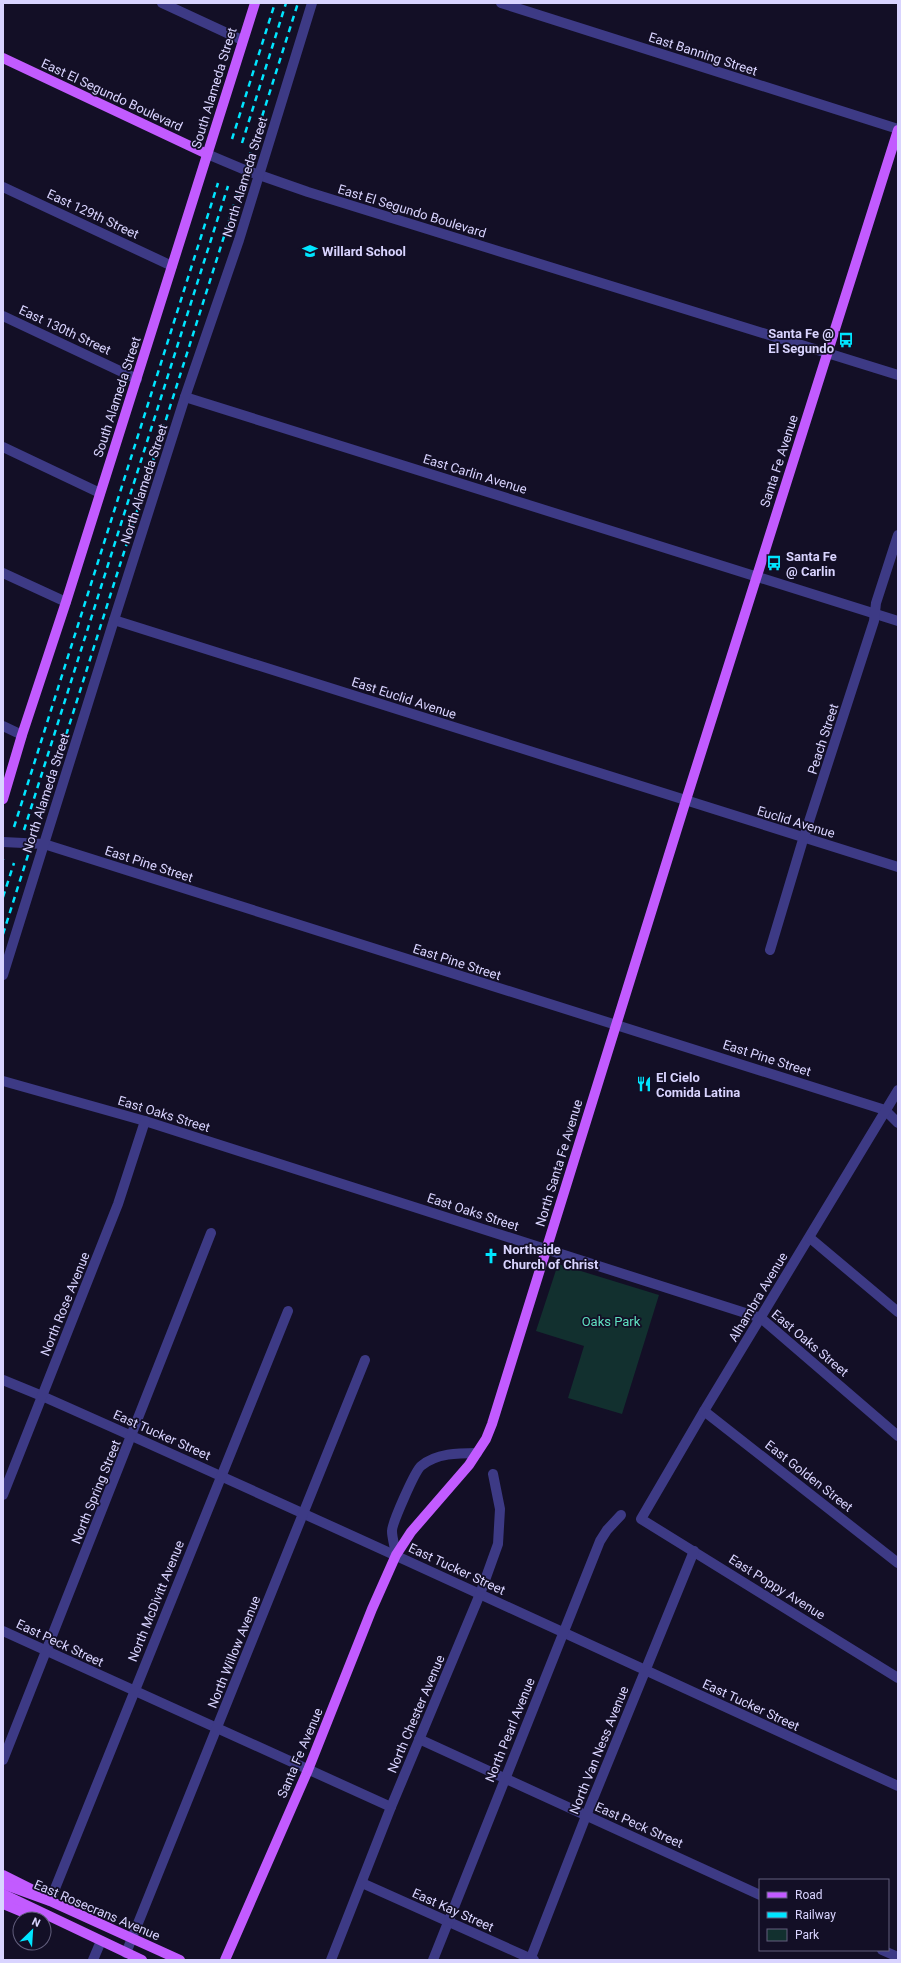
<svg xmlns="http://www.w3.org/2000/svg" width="901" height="1963" viewBox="0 0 901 1963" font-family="Roboto,sans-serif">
	<rect width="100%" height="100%" fill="#130f26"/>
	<polygon fill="#12302f" points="558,1264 659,1295 622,1414 568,1398 584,1346 536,1331"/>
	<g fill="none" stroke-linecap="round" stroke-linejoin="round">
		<g stroke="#3d3a85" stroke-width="10">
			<polyline points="162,3 242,40"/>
			<polyline points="501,3 898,129"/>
			<polyline points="207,154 245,170 308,192 898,375"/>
			<polyline points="3,187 172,266"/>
			<polyline points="3,316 137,379"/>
			<polyline points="185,397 898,621"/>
			<polyline points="3,447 100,493"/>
			<polyline points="3,573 66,602"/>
			<polyline points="114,620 898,867"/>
			<polyline points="3,726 22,735"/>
			<polyline points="3,842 44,844 885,1110 898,1123"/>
			<polyline points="770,950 802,843 874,621 876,603 898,535"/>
			<polyline points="3,975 114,620 185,397 239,240 312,3"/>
			<polyline points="3,1081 145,1121 761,1318 898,1436"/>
			<polyline points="898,1090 704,1411 641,1519 898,1678"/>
			<polyline points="810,1238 898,1312"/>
			<path d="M3,1380L42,1396C329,1523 613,1656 898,1786"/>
			<polyline points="704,1411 898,1563"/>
			<polyline points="3,1495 118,1204 145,1121"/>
			<path d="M396,1555C395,1547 392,1538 392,1531C392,1523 415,1471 421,1466C436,1453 459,1453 477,1453"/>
			<polyline points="3,1631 391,1807"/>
			<polyline points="419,1739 760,1895"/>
			<polyline points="3,1760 211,1233"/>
			<polyline points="362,1883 534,1960"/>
			<polyline points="50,1901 288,1311"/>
			<polyline points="882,1950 898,1957"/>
			<polyline points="126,1953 365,1360"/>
			<polyline points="93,1960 101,1941"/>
			<polyline points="331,1960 391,1807 480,1594 498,1544 500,1509 493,1474"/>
			<polyline points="433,1960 600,1541 607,1530 621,1515"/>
			<polyline points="530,1960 586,1816 694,1551"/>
		</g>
		<g stroke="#c25bff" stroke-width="10">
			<polyline points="3,58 207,154"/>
			<polyline points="3,799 22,735 66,602 255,3"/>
			<polyline points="3,1875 33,1890"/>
			<polyline points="3,1884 50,1901 180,1960"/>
			<polyline points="3,1894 142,1960"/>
			<polyline points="3,1904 39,1919"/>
			<polyline points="225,1960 308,1770 372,1609 396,1555 411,1532 469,1465 486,1439 492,1424 686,800 898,130"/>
		</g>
		<g stroke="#00e5ff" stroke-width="2.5" stroke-dasharray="6 5" stroke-linecap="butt">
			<polyline points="232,139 275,3"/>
			<polyline points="242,143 286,3"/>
			<polyline points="14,827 218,183"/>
			<polyline points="24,830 228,186"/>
			<polyline points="3,860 3,859"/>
			<polyline points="3,897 14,863"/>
			<polyline points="3,934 298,3"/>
		</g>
	</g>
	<defs>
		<g id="school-bare" transform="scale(1.2)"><path d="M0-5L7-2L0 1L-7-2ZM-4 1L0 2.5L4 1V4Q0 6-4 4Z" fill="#00e5ff" stroke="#130f26" stroke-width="2.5" paint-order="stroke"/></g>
		<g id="bus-bare" transform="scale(1.2)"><path d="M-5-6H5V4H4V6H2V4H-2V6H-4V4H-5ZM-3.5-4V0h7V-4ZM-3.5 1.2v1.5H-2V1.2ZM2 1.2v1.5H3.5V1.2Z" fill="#00e5ff" stroke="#130f26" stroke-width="2.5" paint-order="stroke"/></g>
		<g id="restaurant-bare" transform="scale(1.2)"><path d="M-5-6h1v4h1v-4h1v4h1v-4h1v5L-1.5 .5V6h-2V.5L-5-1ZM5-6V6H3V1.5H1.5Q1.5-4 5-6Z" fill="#00e5ff" stroke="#130f26" stroke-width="2.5" paint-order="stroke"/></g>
		<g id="church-bare" transform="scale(1.2)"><path d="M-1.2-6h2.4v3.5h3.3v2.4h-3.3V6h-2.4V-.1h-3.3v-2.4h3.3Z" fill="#00e5ff" stroke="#130f26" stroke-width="2.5" paint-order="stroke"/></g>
	</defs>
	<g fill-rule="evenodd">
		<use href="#school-bare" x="310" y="251"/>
		<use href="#bus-bare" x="846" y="340"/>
		<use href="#bus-bare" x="774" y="563"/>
		<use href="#restaurant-bare" x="644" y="1084"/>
		<use href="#church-bare" x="491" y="1256"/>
	</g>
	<g text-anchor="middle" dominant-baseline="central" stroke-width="3.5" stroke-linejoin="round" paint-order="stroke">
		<g font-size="13" fill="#d9d4ff" stroke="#130f26">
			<text transform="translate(703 54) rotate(18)">East Banning Street</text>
			<text transform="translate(214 88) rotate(-73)">South Alameda Street</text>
			<text transform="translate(112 95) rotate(25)">East El Segundo Boulevard</text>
			<text transform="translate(245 177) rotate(-73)">North Alameda Street</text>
			<text transform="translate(412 211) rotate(17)">East El Segundo Boulevard</text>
			<text transform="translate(93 214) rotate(25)">East 129th Street</text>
			<text transform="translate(65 330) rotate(25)">East 130th Street</text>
			<text transform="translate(117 397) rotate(-72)">South Alameda Street</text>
			<text transform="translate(779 461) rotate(-72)">Santa Fe Avenue</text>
			<text transform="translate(475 474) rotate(17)">East Carlin Avenue</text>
			<text transform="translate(144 484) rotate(-72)">North Alameda Street</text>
			<text transform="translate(404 698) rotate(18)">East Euclid Avenue</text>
			<text transform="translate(823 739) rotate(-72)">Peach Street</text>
			<text transform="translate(46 793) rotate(-72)">North Alameda Street</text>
			<text transform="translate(796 822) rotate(17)">Euclid Avenue</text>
			<text transform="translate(149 864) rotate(18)">East Pine Street</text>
			<text transform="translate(457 962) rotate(18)">East Pine Street</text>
			<text transform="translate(767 1058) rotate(18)">East Pine Street</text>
			<text transform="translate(164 1114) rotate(17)">East Oaks Street</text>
			<text transform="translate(559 1163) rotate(-73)">North Santa Fe Avenue</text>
			<text transform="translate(473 1212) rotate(18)">East Oaks Street</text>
			<text transform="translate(758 1297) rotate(-59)">Alhambra Avenue</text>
			<text transform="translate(65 1304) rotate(-68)">North Rose Avenue</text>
			<text transform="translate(810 1343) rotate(40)">East Oaks Street</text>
			<text transform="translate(162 1435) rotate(24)">East Tucker Street</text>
			<text transform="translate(809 1476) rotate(38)">East Golden Street</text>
			<text transform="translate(96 1492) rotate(-68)">North Spring Street</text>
			<text transform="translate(457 1569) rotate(25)">East Tucker Street</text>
			<text transform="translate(777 1587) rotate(32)">East Poppy Avenue</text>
			<text transform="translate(156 1601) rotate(-68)">North McDivitt Avenue</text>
			<text transform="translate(60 1643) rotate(25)">East Peck Street</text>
			<text transform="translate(234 1652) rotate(-68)">North Willow Avenue</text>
			<text transform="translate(751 1705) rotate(25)">East Tucker Street</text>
			<text transform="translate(416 1714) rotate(-67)">North Chester Avenue</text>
			<text transform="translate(510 1730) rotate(-68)">North Pearl Avenue</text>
			<text transform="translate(599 1750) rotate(-68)">North Van Ness Avenue</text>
			<text transform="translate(300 1753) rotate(-67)">Santa Fe Avenue</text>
			<text transform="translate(639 1825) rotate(24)">East Peck Street</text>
			<text transform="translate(97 1910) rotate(23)">East Rosecrans Avenue</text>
			<text transform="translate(453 1910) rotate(24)">East Kay Street</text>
		</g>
		<g font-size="13" font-weight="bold" fill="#d9d4ff" stroke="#130f26" text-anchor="start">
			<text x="322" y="251">Willard School</text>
			<text x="834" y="333" text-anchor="end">Santa Fe @<tspan x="834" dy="15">El Segundo</tspan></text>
			<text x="786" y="556">Santa Fe<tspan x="786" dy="15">@ Carlin</tspan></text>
			<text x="656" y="1077">El Cielo<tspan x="656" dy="15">Comida Latina</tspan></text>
			<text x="503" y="1249">Northside<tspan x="503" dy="15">Church of Christ</tspan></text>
		</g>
		<g font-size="13" fill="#5fe0c0" stroke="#130f26">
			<text x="611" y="1321">Oaks Park</text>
		</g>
	</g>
	<rect width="901" height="1963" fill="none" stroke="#d9d4ff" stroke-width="8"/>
	<rect x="759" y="1879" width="130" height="72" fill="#130f26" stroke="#625e7d"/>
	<rect x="767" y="1892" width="20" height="6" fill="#c25bff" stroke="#625e7d"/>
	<text x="795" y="1899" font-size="12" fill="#d9d4ff">Road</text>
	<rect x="767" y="1912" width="20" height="6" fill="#00e5ff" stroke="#625e7d"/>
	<text x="795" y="1919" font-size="12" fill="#d9d4ff">Railway</text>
	<rect x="767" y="1929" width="20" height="12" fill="#12302f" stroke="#625e7d"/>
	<text x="795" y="1939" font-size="12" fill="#d9d4ff">Park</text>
	<g transform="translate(32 1931) rotate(25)"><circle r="19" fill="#130f26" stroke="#625e7d"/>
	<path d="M0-3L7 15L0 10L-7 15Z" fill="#00e5ff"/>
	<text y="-6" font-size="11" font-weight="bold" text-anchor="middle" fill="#d9d4ff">N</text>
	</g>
</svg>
